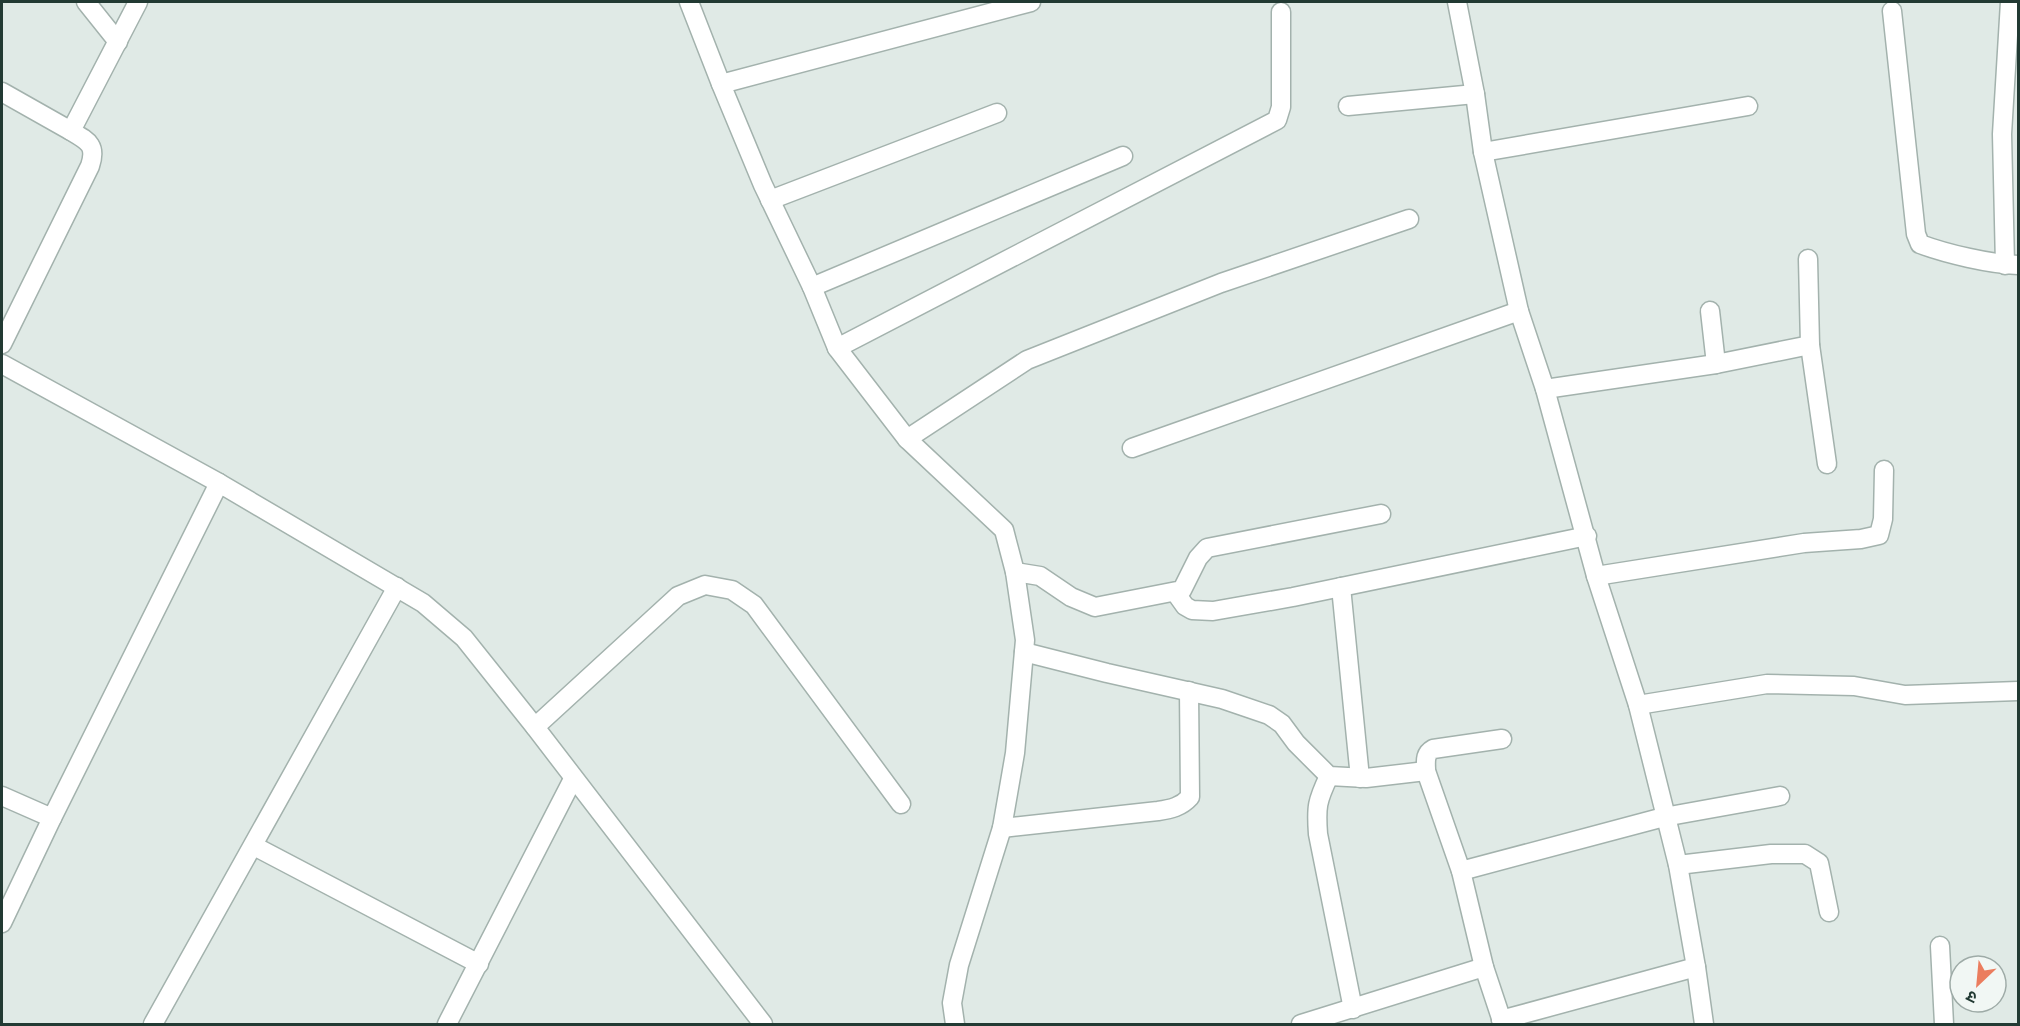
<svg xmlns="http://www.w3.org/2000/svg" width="2020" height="1026" viewBox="0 0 2020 1026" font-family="'DM Sans','Noto Sans Devanagari',sans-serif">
	<rect width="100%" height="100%" fill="#e0eae6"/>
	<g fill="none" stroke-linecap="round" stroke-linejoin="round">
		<g stroke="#a3b2ad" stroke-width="21">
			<g id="minor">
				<polyline points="86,2 118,42"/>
				<polyline points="689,2 721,84 763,185 812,287 837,348 907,439 1004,530 1015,572 1025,640 1015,753 1002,828 959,965 952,1003 955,1024"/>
				<polyline points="1457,2 1475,94 1483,152 1519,311 1545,389 1596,576 1638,705 1678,865 1696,967 1704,1024"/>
				<path d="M1892,11L1916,234L1920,244C1947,254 1990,264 2018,265"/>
				<polyline points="721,84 1031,2"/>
				<polyline points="2,92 71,131"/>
				<polyline points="1348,106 1475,94"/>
				<polyline points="1483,152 1748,106"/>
				<polyline points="770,200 997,113"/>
				<polyline points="2005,265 2002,134 2010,2"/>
				<polyline points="812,287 1123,156"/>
				<polyline points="1710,311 1716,364"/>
				<path d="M2,344L90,166C97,145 88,141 71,131L138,2"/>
				<polyline points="1810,345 1827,464"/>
				<polyline points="837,348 1277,120 1281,107 1281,12"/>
				<polyline points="2,364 219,483"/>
				<polyline points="1545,389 1716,364 1810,345 1808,259"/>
				<polyline points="907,439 1027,360 1221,283 1409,219"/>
				<polyline points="1132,448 1519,311"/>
				<polyline points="1015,572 1040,576 1071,597 1095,607 1182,590 1198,558 1207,548 1381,514"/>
				<polyline points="1596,576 1804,543 1861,539 1879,535 1883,519 1884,470"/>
				<polyline points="1341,587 1360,778"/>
				<polyline points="1175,592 1185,606 1192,610 1213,611 1293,597 1587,536"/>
				<polyline points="1024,652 1107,673 1222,699 1269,715 1282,724 1296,743 1329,776 1366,778 1426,771"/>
				<polyline points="1638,705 1767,684 1854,686 1905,695 2018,691"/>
				<polyline points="535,727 678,596 705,585 732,590 754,605 901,804"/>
				<path d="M1502,739L1433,749C1424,754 1426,762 1426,771L1461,871L1484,967L1503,1024"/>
				<path d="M1329,776C1317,801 1316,807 1318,834L1353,1009"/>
				<polyline points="2,796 52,818 219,483 423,603 464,638 535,727 763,1024"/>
				<path d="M1002,828L1158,811C1171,809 1181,807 1190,797L1189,691"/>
				<polyline points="254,846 479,964"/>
				<polyline points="1678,865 1771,854 1805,854 1819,863 1829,912"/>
				<polyline points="1461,871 1664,817 1780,796"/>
				<polyline points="2,923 52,818"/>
				<polyline points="1940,946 1944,1024"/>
				<polyline points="1501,1020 1696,967"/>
				<polyline points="153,1024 397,587"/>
				<polyline points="447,1024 573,779"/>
				<polyline points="1301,1024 1484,967"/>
			</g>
		</g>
		<use href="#minor" stroke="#fff" stroke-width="18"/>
	</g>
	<rect width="2020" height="1026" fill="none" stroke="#223a33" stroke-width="6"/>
	<g transform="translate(1978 984) rotate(206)"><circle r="28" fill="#f1f7f4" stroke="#9eaba7" stroke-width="1.5"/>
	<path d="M0-4.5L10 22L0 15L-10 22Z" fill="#eb7d5e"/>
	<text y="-9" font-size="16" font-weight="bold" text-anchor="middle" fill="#223a33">उ</text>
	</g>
</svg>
